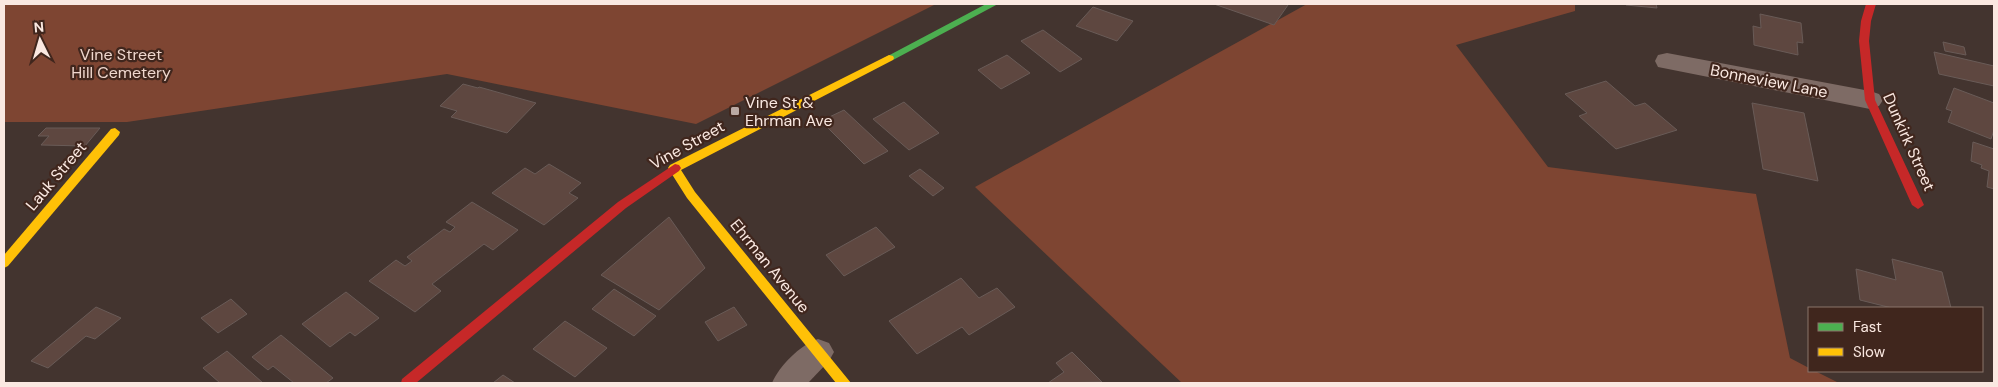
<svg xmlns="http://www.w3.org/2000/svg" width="1998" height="387" viewBox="0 0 1998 387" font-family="'DM Sans',sans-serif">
	<rect width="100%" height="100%" fill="#43342f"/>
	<g fill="#7e4532">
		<polygon points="4,4 936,4 696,124 447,74 127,122 4,122"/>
		<polygon points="1307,4 1575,4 1575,11 1456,45 1548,167 1756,194 1790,358 1809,368 1809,371 1815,371 1839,383 1182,383 975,187"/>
	</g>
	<g fill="#5e4740" stroke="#695b57">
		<polygon points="1214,4 1285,4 1288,5 1274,25"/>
		<polygon points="1626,4 1656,4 1657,8 1626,5"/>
		<polygon points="1093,7 1133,21 1117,41 1076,26"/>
		<polygon points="1760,14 1801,23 1803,43 1797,42 1798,55 1754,45 1753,26 1761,28"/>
		<polygon points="1043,30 1082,59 1060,72 1021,41"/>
		<polygon points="1943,42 1964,47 1966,55 1945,51"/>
		<polygon points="1934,52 1994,66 1994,86 1939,74"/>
		<polygon points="1007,55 1030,73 1001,89 978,70"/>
		<polygon points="1606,81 1635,106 1645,103 1677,130 1616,149 1579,116 1587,113 1565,94"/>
		<polygon points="463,84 478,88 479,87 536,103 507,133 451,117 457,111 440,106"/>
		<polygon points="1954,88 1994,103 1994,130 1991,139 1948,122 1952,111 1946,109"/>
		<polygon points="904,102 939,133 909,150 873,119"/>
		<polygon points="1752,103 1804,113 1818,181 1763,169"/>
		<polygon points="844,110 888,151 864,164 821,121"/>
		<polygon points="46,128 100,128 85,146 41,145 49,136 38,136"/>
		<polygon points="1973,142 1994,149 1994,189 1987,187 1989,171 1981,168 1982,165 1971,161"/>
		<polygon points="549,164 581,183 569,193 578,198 544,225 492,193 525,168 535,174"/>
		<polygon points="920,169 944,188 933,196 909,176"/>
		<polygon points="472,202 518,230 493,250 484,244 432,284 441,291 415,312 369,281 396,260 405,266 412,261 407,257 444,229 450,232 455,227 446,222"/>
		<polygon points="669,217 705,268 659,310 601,275"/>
		<polygon points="876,227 895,247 844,276 826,255"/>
		<polygon points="1892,259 1942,272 1951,308 1892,308 1860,300 1856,269 1896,280"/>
		<polygon points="961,278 979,298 997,288 1015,307 969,335 962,327 917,354 889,321"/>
		<polygon points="614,289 656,316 634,336 592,309"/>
		<polygon points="346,292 379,318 355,336 350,332 330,347 302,324"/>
		<polygon points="231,299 247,314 218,333 201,318"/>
		<polygon points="96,307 121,318 95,339 86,336 48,368 31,361"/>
		<polygon points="734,307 747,325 718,341 705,322"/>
		<polygon points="565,321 607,348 575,377 533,349"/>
		<polygon points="281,335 333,378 326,383 294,383 273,366 268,370 252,357"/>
		<polygon points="227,351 263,383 220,383 203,368"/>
		<polygon points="1072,352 1102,382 1048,383 1064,372 1056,363"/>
		<polygon points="503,375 515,383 493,383"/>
	</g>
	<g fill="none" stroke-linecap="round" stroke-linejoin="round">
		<g fill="#7e6b65" fill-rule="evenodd">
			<polygon points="1667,53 1870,91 1879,94 1883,100 1879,106 1870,109 1658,67 1655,61 1658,55"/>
			<path d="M818,339L829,343L834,352L829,361L808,383H772C779,366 800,345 818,339Z"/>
		</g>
		<polygon fill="#4caf50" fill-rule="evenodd" points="986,4 998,4 893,60 885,60 884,58"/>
		<g fill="#ffc107" fill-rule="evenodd">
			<polygon points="889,55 893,56 894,58 893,60 681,170 695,192 851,383 836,383 687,198 668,168 670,165"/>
			<polygon points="115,128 120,132 119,135 8,266 4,268 4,255 111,129"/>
		</g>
		<g fill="#c62828" fill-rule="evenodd">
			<polygon points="1866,4 1876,4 1871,21 1869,41 1875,100 1924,205 1918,209 1912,205 1865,100 1859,41 1861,21"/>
			<polygon points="675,164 679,165 681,168 679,171 626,208 416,383 401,383 402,379 618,202"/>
		</g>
	</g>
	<rect fill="#baa9a3" stroke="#40261d" stroke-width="2" x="730" y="106" width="10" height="10" rx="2.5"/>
	<g text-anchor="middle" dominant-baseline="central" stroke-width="4.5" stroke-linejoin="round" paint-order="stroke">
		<g font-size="16" fill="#efd7ce" stroke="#40261d">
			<text x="121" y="54">Vine Street<tspan x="121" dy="18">Hill Cemetery</tspan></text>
		</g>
		<g font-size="16" fill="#fae8e1" stroke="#40261d">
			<text transform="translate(1769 81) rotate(11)">Bonneview Lane</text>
			<text transform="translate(1909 142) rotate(66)">Dunkirk Street</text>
			<text transform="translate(687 145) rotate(-29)">Vine Street</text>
			<text transform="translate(56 176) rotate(-50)">Lauk Street</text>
			<text transform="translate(770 266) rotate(51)">Ehrman Avenue</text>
		</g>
		<g font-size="16" fill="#fae8e1" stroke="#40261d" text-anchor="start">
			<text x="745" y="102">Vine St &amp;<tspan x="745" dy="18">Ehrman Ave</tspan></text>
		</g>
	</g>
	<rect width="1998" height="387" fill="none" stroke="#fae8e1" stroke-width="10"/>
	<rect x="1808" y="307" width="175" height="65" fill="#40261d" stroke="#8a746b"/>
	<rect x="1818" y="323" width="25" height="8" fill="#4caf50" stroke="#8a746b"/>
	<text x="1853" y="332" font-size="15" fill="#fae8e1">Fast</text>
	<rect x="1818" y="348" width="25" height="8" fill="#ffc107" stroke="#8a746b"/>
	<text x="1853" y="357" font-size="15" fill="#fae8e1">Slow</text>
	<g transform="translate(40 40) rotate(355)" stroke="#40261d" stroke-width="4" paint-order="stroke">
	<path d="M0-4L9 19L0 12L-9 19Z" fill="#fae8e1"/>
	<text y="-8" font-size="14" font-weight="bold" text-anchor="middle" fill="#fae8e1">N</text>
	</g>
</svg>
